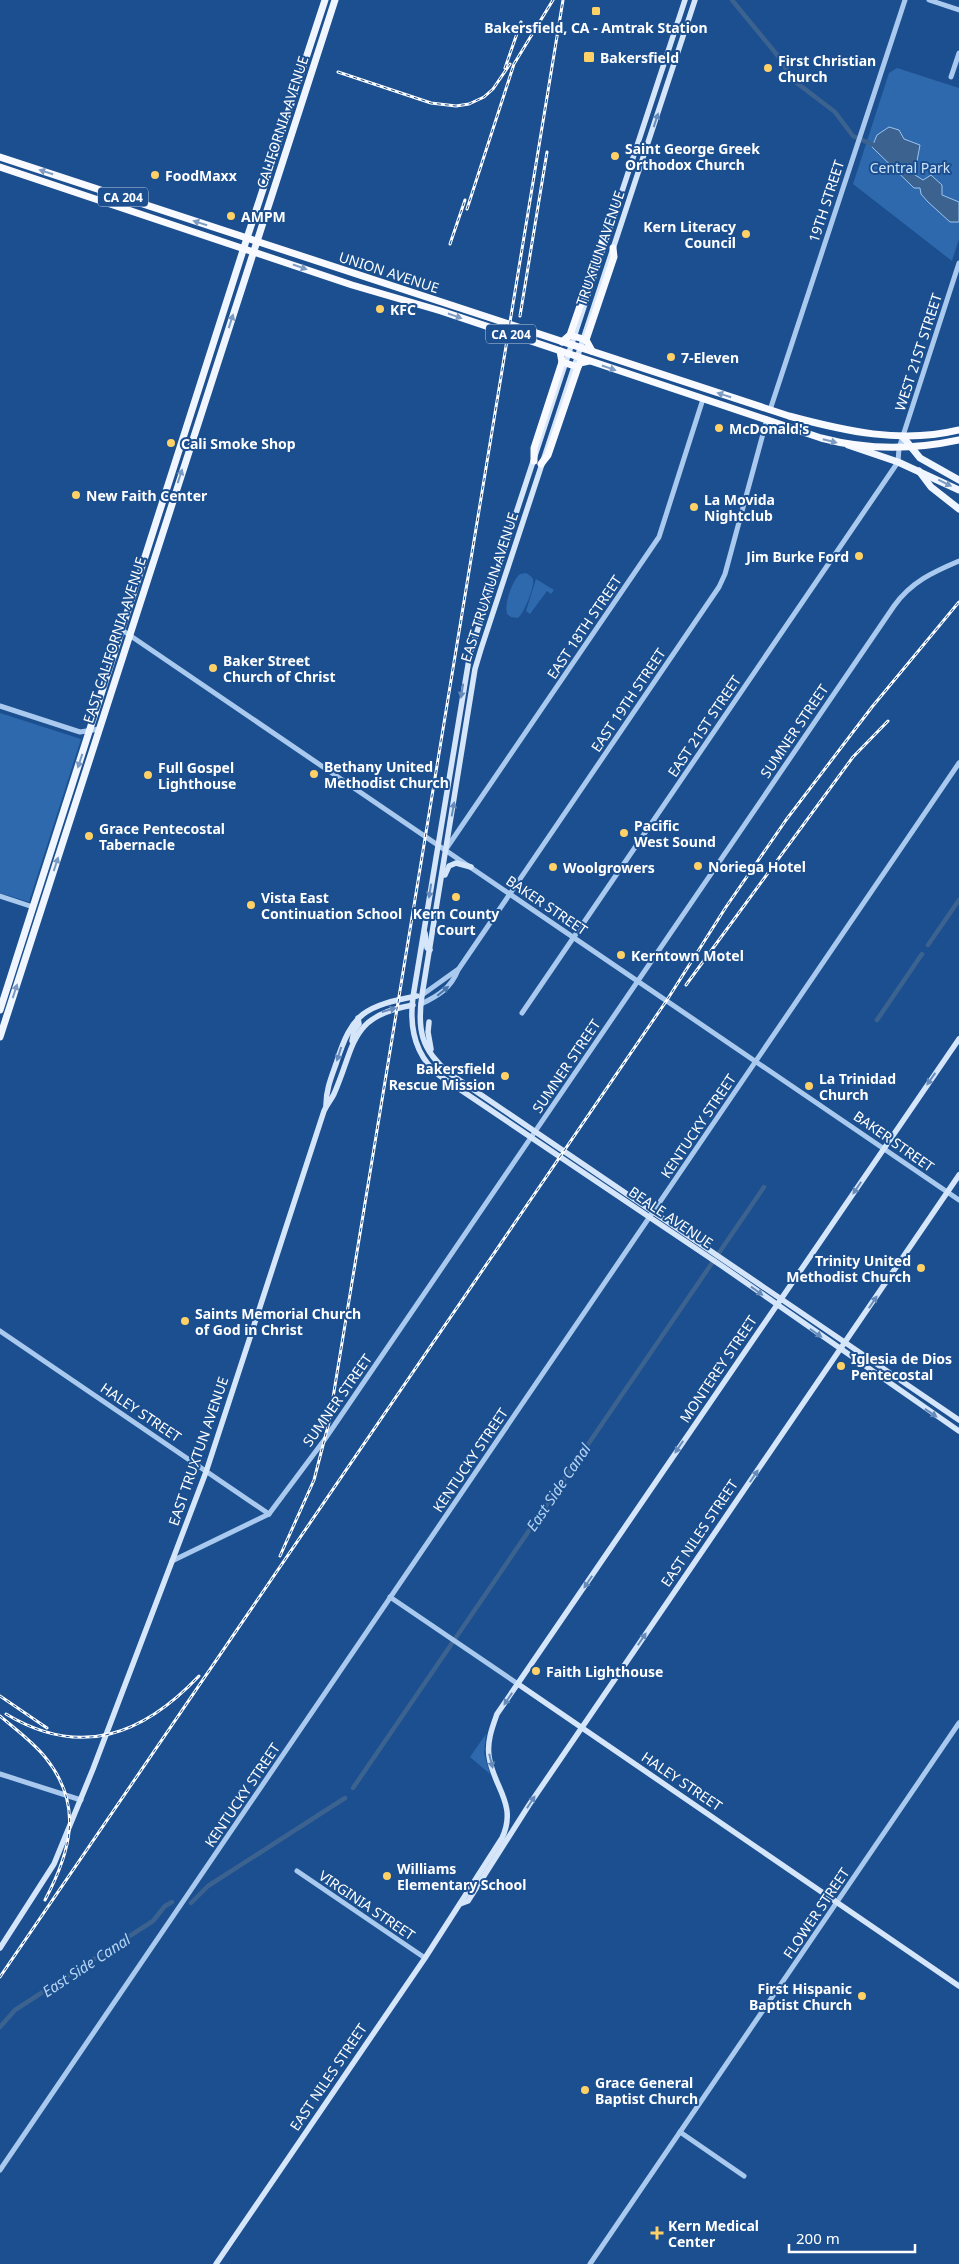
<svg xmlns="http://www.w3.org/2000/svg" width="959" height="2264" viewBox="0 0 959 2264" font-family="'Noto Sans',sans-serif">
	<rect width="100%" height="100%" fill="#1b4f8f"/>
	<g fill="#2e69ad">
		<polygon points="897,68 959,88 959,239 952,261 853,184 889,73"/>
		<path d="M526,573C529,575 531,576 533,579C535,586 524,614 518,618L511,617L507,614C504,604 512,581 520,574Z"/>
		<polygon points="536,579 554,590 551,594 547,591 530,614 526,611"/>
		<polygon points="0,713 81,739 29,902 0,893"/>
		<polygon points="486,1734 484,1753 490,1774 470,1757"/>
	</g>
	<polygon fill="#3c6290" stroke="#9cc4f0" points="889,127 899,130 904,139 920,145 917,161 911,167 912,173 923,180 931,175 942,185 942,195 959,202 959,222 950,222 928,202 921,194 920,188 914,188 872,147 877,135"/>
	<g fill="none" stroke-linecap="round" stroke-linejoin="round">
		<g stroke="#3c6290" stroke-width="4.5">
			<polyline points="732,0 778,56 793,80 835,112 853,136 878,147"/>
			<polyline points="928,945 959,900"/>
			<polyline points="877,1020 922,954"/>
			<polyline points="353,1788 764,1187"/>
			<polyline points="191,1903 208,1886 345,1798"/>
			<polyline points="0,2027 15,2010 153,1921 165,1906 172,1902"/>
		</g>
		<g stroke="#a9c9ee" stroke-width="5">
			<polyline points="929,0 959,10"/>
			<polyline points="951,77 959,53"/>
			<polyline points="770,410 905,0"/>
			<polyline points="122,630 959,1200"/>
			<polyline points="0,706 80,732 99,729"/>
			<polyline points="446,849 659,537 703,399"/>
			<polyline points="0,896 33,907"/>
			<polyline points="422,995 457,970"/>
			<path d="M421,1004C438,996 451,988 458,970L719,587L725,574L767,419"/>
			<polyline points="522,1013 898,462 899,448 959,263"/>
			<polyline points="0,1331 269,1514"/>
			<path d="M172,1561L269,1514L325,1439L894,606C911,582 933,572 959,561"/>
			<polyline points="390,1597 518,1684"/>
			<polyline points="0,1774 81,1800"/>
			<polyline points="297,1871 425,1958"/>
			<polyline points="680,2132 744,2176"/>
			<polyline points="0,2170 959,763"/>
			<polyline points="590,2264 959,1723"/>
		</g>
		<g stroke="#d6e6fa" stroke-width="5.5">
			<path d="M685,0L470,653L413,997C409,1028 415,1056 440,1076L722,1266L959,1431"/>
			<path d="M695,0L481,649L475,669L422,995C417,1029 421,1050 449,1073L959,1420"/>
			<polyline points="445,875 449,866 456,863 471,867"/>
			<polyline points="425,933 427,948 430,950"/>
			<polyline points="429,1022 428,1032 431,1049"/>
			<polyline points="352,1041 354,1031 359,1024 358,1018"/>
			<path d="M326,1105C326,1090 331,1078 336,1064C352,1012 365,1006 417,996"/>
			<polyline points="518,1684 959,1986"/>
			<polyline points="460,1904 468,1901 529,1805 959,1175"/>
			<path d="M0,1948L54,1864L93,1769L206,1472L324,1111C327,1104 331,1100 334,1094C356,1044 349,1016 413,1005"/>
			<path d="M216,2264L425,1958L502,1838C518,1804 493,1787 489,1756C487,1741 492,1728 497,1714L959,1039"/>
		</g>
		<g stroke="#f0f6ff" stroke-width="7">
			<polyline points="903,437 920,458 959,480"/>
			<polyline points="848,445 898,462 959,490"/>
			<polyline points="919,471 931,487 959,509"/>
			<polyline points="0,1010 247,238 325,0"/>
			<polyline points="0,1037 335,0"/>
		</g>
		<g stroke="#f8faff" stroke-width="7">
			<path d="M0,157L789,416C845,431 901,444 959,430"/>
			<path d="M0,167L352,285L441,311L821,438C866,450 913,450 959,440"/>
			<polyline points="570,335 586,340"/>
			<polyline points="562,342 570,335 609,222 615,212"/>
			<polyline points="592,351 586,340 614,257 613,248"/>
			<polyline points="562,362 578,367"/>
			<polyline points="534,461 534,448 562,362 560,351"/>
			<polyline points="541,464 548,455 578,367 580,363 589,361"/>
		</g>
		<g stroke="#fff" stroke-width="3">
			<g id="rail">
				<polyline points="505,68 521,22"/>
				<polyline points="338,72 431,103 456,106 469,104 484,97 493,89 510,64"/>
				<polyline points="467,209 514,64 553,0"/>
				<polyline points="450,244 465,200"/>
				<polyline points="520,316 547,152"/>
				<polyline points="686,985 853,757 888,721"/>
				<polyline points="280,1556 314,1480 329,1422 563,0"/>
				<polyline points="0,1696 47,1728"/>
				<path d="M6,1714C81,1759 143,1735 199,1676"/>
				<path d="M0,1716C15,1729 32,1741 45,1757C84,1805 71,1851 45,1900"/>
				<polyline points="0,1977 667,1000 726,907 786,820 872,707 959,602"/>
			</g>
		</g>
		<use href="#rail" stroke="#1b4f8f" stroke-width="1" stroke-dasharray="4" stroke-linecap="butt"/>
	</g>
	<defs><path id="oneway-solid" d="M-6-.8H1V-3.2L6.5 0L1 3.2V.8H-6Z" transform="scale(1.25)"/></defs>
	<g fill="#668bba">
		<use href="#oneway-solid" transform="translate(656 120) rotate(-72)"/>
		<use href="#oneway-solid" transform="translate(462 691) rotate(99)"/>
		<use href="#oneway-solid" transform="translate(453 809) rotate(-80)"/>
		<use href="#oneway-solid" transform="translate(430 891) rotate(99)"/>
		<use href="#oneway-solid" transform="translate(389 1010) rotate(-16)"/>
		<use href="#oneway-solid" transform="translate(339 1054) rotate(108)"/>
		<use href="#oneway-solid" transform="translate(931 1079) rotate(125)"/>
		<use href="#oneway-solid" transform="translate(857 1188) rotate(124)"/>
		<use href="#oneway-solid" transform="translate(757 1291) rotate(36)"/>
		<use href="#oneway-solid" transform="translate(873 1302) rotate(-56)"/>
		<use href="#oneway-solid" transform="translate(816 1333) rotate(35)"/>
		<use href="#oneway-solid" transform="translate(931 1413) rotate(34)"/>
		<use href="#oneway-solid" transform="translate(679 1447) rotate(124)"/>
		<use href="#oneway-solid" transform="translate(754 1476) rotate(-56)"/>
		<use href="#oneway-solid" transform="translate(588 1582) rotate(124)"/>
		<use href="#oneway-solid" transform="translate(642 1639) rotate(-56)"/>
		<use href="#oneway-solid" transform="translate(508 1699) rotate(124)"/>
		<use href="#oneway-solid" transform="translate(491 1761) rotate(76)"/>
		<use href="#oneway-solid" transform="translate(531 1802) rotate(-57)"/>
	</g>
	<g fill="#7e9cc1">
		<use href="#oneway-solid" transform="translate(46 172) rotate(-162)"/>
		<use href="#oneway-solid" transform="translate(200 223) rotate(-162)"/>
		<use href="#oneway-solid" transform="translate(300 267) rotate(19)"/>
		<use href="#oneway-solid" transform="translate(455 316) rotate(19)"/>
		<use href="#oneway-solid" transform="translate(609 368) rotate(19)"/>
		<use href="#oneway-solid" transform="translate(724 395) rotate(-162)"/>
		<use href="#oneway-solid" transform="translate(830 441) rotate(14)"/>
	</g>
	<g fill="#7b9ac1">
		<use href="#oneway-solid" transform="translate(231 321) rotate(-72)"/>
		<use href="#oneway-solid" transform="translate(180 476) rotate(-72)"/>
		<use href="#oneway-solid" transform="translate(945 483) rotate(26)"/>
		<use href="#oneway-solid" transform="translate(80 761) rotate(108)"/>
		<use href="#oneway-solid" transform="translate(56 864) rotate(-72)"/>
		<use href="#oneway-solid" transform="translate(15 991) rotate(-72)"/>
	</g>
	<use fill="#4674ac" href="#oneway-solid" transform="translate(443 991) rotate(-40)"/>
	<g fill="#ffd166" stroke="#1b4f8f" stroke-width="2">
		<rect x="591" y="6" width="10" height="10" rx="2.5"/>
		<rect x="583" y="51" width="12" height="12" rx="2.5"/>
		<circle cx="768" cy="68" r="5"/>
		<circle cx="615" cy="156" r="5"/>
		<circle cx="155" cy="175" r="5"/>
		<circle cx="231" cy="216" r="5"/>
		<circle cx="746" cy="234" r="5"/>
		<circle cx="380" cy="309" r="5"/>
		<circle cx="671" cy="357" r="5"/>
		<circle cx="719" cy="428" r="5"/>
		<circle cx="171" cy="443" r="5"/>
		<circle cx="76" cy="495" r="5"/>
		<circle cx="694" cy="507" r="5"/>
		<circle cx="859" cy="556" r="5"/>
		<circle cx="213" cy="668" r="5"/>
		<circle cx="314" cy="774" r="5"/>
		<circle cx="148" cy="775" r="5"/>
		<circle cx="624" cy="833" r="5"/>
		<circle cx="89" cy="836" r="5"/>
		<circle cx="698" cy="866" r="5"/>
		<circle cx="553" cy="867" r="5"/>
		<circle cx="456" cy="897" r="5"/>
		<circle cx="251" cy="905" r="5"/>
		<circle cx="621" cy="955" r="5"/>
		<circle cx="505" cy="1076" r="5"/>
		<circle cx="809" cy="1086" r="5"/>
		<circle cx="921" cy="1268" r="5"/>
		<circle cx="185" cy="1321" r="5"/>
		<circle cx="841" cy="1366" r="5"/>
		<circle cx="536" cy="1671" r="5"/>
		<circle cx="387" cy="1876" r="5"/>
		<circle cx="862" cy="1996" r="5"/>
		<circle cx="585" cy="2090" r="5"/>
		<path d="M654.5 2225.5h5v5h5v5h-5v5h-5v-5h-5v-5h5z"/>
	</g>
	<g text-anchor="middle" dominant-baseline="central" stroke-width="4" stroke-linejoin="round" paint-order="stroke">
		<g fill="#1b4f8f" stroke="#bbcadd" stroke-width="1">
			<rect x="98" y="187.5" width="50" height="19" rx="4"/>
			<rect x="486" y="324.5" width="50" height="19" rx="4"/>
		</g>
		<g font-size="12" font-weight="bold" fill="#fff">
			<text x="123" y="197">CA 204</text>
			<text x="511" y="334">CA 204</text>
		</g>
		<g font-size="14" font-weight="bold" fill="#fff" stroke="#1b4f8f" text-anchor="start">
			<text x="596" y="27" text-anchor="middle">Bakersfield, CA - Amtrak Station</text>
			<text x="600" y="57">Bakersfield</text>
			<text x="778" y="60">First Christian<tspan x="778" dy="16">Church</tspan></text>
			<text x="625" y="148">Saint George Greek<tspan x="625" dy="16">Orthodox Church</tspan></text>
			<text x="165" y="175">FoodMaxx</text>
			<text x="241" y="216">AMPM</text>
			<text x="736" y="226" text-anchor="end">Kern Literacy<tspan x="736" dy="16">Council</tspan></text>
			<text x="390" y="309">KFC</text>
			<text x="681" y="357">7-Eleven</text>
			<text x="729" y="428">McDonald's</text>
			<text x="181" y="443">Cali Smoke Shop</text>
			<text x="86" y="495">New Faith Center</text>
			<text x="704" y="499">La Movida<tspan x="704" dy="16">Nightclub</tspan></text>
			<text x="849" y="556" text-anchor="end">Jim Burke Ford</text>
			<text x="223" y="660">Baker Street<tspan x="223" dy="16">Church of Christ</tspan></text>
			<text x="324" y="766">Bethany United<tspan x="324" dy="16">Methodist Church</tspan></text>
			<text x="158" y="767">Full Gospel<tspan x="158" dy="16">Lighthouse</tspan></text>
			<text x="634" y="825">Pacific<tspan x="634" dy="16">West Sound</tspan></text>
			<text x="99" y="828">Grace Pentecostal<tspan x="99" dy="16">Tabernacle</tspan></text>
			<text x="708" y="866">Noriega Hotel</text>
			<text x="563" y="867">Woolgrowers</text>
			<text x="261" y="897">Vista East<tspan x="261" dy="16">Continuation School</tspan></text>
			<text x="456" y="913" text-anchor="middle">Kern County<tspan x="456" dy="16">Court</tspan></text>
			<text x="631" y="955">Kerntown Motel</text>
			<text x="495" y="1068" text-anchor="end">Bakersfield<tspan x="495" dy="16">Rescue Mission</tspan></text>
			<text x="819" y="1078">La Trinidad<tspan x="819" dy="16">Church</tspan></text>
			<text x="911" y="1260" text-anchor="end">Trinity United<tspan x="911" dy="16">Methodist Church</tspan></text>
			<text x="195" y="1313">Saints Memorial Church<tspan x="195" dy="16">of God in Christ</tspan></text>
			<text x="851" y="1358">Iglesia de Dios<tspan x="851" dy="16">Pentecostal</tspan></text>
			<text x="546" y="1671">Faith Lighthouse</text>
			<text x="397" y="1868">Williams<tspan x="397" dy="16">Elementary School</tspan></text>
			<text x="852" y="1988" text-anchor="end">First Hispanic<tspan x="852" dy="16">Baptist Church</tspan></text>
			<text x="595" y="2082">Grace General<tspan x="595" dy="16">Baptist Church</tspan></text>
			<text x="668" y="2225">Kern Medical<tspan x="668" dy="16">Center</tspan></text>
		</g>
		<g font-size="14" fill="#fff" stroke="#1b4f8f">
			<text transform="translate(282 122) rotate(-72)">CALIFORNIA AVENUE</text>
			<text transform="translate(826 201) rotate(-72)">19TH STREET</text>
			<text transform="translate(600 248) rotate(-71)">TRUXTUN AVENUE</text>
			<text transform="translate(389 272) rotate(18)">UNION AVENUE</text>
			<text transform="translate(918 352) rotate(-72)">WEST 21ST STREET</text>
			<text transform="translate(489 587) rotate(-72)">EAST TRUXTUN AVENUE</text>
			<text transform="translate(584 627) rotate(-56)">EAST 18TH STREET</text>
			<text transform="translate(114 640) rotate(-72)">EAST CALIFORNIA AVENUE</text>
			<text transform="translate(628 700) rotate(-56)">EAST 19TH STREET</text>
			<text transform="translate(704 726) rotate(-56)">EAST 21ST STREET</text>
			<text transform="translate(794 731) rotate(-56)">SUMNER STREET</text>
			<text transform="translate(547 905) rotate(34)">BAKER STREET</text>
			<text transform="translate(566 1066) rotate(-56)">SUMNER STREET</text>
			<text transform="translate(698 1126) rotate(-56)">KENTUCKY STREET</text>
			<text transform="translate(894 1141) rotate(35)">BAKER STREET</text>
			<text transform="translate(671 1217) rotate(34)">BEALE AVENUE</text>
			<text transform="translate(718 1369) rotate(-56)">MONTEREY STREET</text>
			<text transform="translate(337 1400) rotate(-55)">SUMNER STREET</text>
			<text transform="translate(141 1412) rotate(34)">HALEY STREET</text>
			<text transform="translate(198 1451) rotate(-71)">EAST TRUXTUN AVENUE</text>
			<text transform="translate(470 1460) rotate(-56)">KENTUCKY STREET</text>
			<text transform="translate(699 1533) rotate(-56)">EAST NILES STREET</text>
			<text transform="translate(682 1781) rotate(34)">HALEY STREET</text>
			<text transform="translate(242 1795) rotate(-56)">KENTUCKY STREET</text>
			<text transform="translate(367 1905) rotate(34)">VIRGINIA STREET</text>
			<text transform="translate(816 1913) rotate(-56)">FLOWER STREET</text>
			<text transform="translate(328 2077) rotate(-56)">EAST NILES STREET</text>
		</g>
		<g font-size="14" fill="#cfe3fa" stroke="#1b4f8f">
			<text x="910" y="167">Central Park</text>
		</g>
		<g font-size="15" font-style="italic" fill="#b5d3f5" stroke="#1b4f8f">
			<text transform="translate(558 1487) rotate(-56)">East Side Canal</text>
			<text transform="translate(86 1965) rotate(-33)">East Side Canal</text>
		</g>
	</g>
	<path d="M789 2244v8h126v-8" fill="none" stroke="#ffffff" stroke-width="2.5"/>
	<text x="796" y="2244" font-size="15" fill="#ffffff" stroke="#1b4f8f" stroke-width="4" paint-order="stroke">200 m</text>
</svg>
